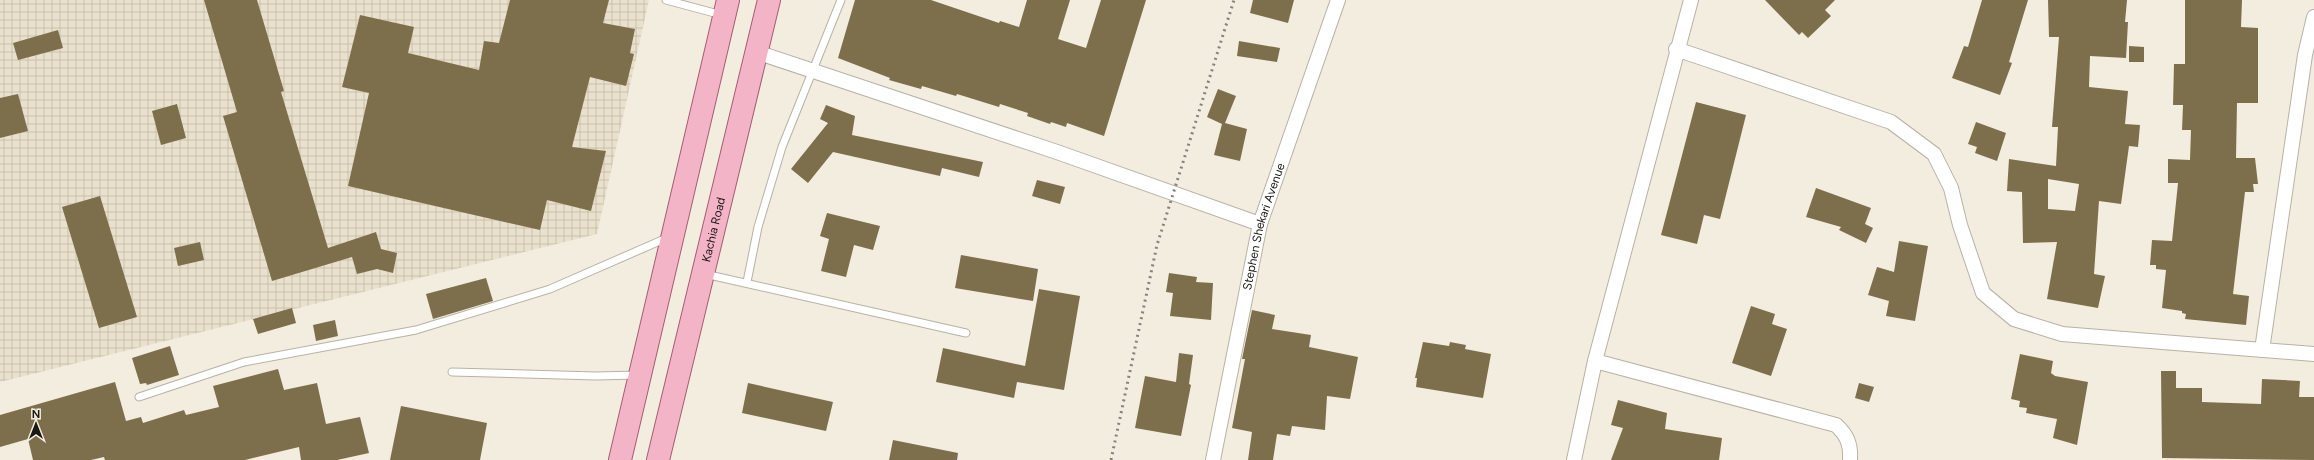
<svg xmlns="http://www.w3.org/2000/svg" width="2314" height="460" viewBox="0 0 2314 460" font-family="Figtree,sans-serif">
	<defs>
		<pattern id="industrial-grid" width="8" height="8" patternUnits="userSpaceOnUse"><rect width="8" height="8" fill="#eae1cd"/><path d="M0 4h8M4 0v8" fill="none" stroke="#c8c0af"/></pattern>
	</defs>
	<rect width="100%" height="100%" fill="#f3ede0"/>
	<polygon fill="url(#industrial-grid)" points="0,0 649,0 597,234 0,382"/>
	<g fill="#7e6f4c" fill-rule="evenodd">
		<polygon points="204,0 257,0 284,91 281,92 328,248 376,232 381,249 397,253 393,273 377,269 357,274 352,257 272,281 223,116 237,112"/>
		<polygon points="510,0 609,0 603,23 635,29 630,53 634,54 626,86 590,77 572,147 606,151 591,211 547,200 540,230 348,186 369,93 342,87 360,15 414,27 408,53 479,70 484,41 499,43"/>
		<polygon points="855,0 931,0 999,23 1000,21 1019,27 1027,0 1070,0 1058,39 1086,48 1101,0 1146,0 1104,136 1067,123 1066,127 1051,122 1050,124 1027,116 1028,113 1000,104 999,107 957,94 956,96 922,86 921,89 889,80 890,78 838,58"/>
		<polygon points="1253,0 1294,0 1288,23 1250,13"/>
		<polygon points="1765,0 1835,0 1825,10 1831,16 1808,38 1802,32 1799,35"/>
		<polygon points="1982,0 2028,0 2009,62 2012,63 2000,95 1952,78 1964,46 1968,47"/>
		<path d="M2048,0H2127L2125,22H2128L2126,58L2090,56L2089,87L2128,91L2125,124L2140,125L2138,147L2129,146L2121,204L2099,201L2094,274L2105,276L2098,308L2047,299L2057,242L2023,243L2022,192L2007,191L2009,159L2056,166L2058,127H2052L2059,37H2049ZM2048,179L2079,184L2075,211L2048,209Z"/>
		<polygon points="2185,0 2242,0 2241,27 2258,28 2258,103 2237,103 2236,158 2255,158 2258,184 2253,184 2254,192 2245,192 2233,294 2249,296 2246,325 2185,319 2186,314 2182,313 2182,311 2162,308 2166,270 2156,269 2156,265 2150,265 2152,240 2172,241 2178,183 2168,183 2168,159 2190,160 2191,130 2182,130 2183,105 2173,105 2174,64 2185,64"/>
		<polygon points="58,30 63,48 18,60 13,43"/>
		<polygon points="1239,41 1280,48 1277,62 1237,56"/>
		<polygon points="2129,46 2144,47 2144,62 2129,62"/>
		<polygon points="1218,89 1236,96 1225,123 1247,129 1240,161 1214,155 1222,124 1207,117"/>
		<polygon points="18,94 28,131 0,138 0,98"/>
		<polygon points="1696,102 1746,115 1720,219 1704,215 1697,244 1661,235"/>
		<polygon points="177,104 186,138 161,145 152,111"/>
		<polygon points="826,105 855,116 852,135 983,162 979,177 942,168 940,176 833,152 808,183 791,169 828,123 820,119"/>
		<polygon points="1976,122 2006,133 1997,161 1975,153 1977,147 1968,144"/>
		<polygon points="1037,180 1065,187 1060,204 1032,196"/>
		<polygon points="1816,188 1871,208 1865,224 1873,228 1866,243 1839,230 1841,227 1806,217"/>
		<polygon points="100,196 137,317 99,328 62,207"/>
		<polygon points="827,213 880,226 873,250 854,245 846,277 821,271 829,239 820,236"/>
		<polygon points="1899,241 1928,246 1915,321 1886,316 1889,301 1868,295 1877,267 1894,272"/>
		<polygon points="200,242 204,260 178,266 174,248"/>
		<polygon points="961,255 1038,269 1033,301 955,288"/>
		<polygon points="1169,273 1197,277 1196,282 1213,283 1211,320 1170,316 1173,293 1166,292"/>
		<polygon points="486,278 493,301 433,319 426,294"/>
		<polygon points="1039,289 1080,296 1064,390 1017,382 1014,398 936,382 943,348 1025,366"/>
		<polygon points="1751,306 1775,314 1772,324 1787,329 1771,376 1732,363"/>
		<polygon points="292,308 296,323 258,334 253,319"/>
		<polygon points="1252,310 1275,315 1272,329 1311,335 1309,347 1358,357 1350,399 1327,396 1325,430 1292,426 1290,436 1277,434 1273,460 1248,460 1252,432 1232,428 1245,359 1242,359"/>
		<polygon points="335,320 338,336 316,341 313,325"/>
		<polygon points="1423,342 1449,346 1450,342 1466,345 1465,349 1491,354 1483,398 1416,387 1417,378 1415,378"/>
		<polygon points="170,346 179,375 147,385 146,383 140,384 132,358"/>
		<polygon points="1179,353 1193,355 1189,384 1191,385 1181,436 1135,428 1145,376 1176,382"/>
		<polygon points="2020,354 2053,361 2051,373 2055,376 2088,382 2077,445 2053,438 2057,419 2026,413 2027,408 2019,407 2020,401 2011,399"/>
		<polygon points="278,369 284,390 317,383 326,424 360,417 369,453 337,460 301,460 299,447 245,460 105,460 104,457 91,460 33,460 28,439 0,447 0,415 115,382 126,421 141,417 143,423 184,410 186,415 219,407 213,386"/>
		<polygon points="2161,371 2176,371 2176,388 2202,388 2202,402 2261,404 2262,379 2300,381 2299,397 2314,397 2314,460 2162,458"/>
		<polygon points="748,383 833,402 826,431 742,413"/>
		<polygon points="1859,383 1874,387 1869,402 1855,398"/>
		<polygon points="1618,400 1667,413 1665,429 1722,438 1719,460 1611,460 1623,428 1611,425"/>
		<polygon points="401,406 487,423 480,460 390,460"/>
		<polygon points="893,440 958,453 957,460 889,460"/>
	</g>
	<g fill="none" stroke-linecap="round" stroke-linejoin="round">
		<g stroke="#b8b2a5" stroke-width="9">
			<g id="lane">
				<polyline points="666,0 722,15"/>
				<polyline points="705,274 966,333"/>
				<polyline points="747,282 758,227 782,147 841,0"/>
				<polyline points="452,372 596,376 638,375"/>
				<polyline points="139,397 244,362 416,330 550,289 669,237"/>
			</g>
		</g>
		<g stroke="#b8b2a5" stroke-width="16">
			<g id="street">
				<polyline points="1676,49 1891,122 1934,154 1951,188 1960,225 1983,293 2014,319 2062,334 2314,354"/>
				<polyline points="756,52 1057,152 1260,224"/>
				<polyline points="2262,350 2305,55 2314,17"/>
				<path d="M1595,361L1836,425C1847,435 1851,444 1850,460"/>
				<path id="s1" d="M1213,460L1260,224L1338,0"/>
				<polyline points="1574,460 1595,361 1691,0"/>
			</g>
		</g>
		<g stroke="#a45d71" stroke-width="24">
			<g id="primary">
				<polyline points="620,460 728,0"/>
				<path id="s2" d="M658,460L769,0"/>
			</g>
		</g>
		<use href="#lane" stroke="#fff" stroke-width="7"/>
		<use href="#street" stroke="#fff" stroke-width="14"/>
		<use href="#primary" stroke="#f4b4c8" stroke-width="22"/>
		<polyline stroke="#87837a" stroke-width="3" stroke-dasharray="2 4" stroke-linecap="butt" points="1111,460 1157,245 1234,0"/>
	</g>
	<g text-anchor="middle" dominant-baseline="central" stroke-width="3" stroke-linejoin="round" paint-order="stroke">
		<g font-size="12" fill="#1b1914" stroke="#f3ede0">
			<text stroke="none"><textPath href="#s1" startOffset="239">Stephen Shekari Avenue</textPath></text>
			<text stroke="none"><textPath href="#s2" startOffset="237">Kachia Road</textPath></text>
		</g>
	</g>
	<g transform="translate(36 424)" stroke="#f3ede0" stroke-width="3" paint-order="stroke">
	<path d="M0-3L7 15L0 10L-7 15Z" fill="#1b1914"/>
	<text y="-6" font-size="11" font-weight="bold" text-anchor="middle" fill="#1b1914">N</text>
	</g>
</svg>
